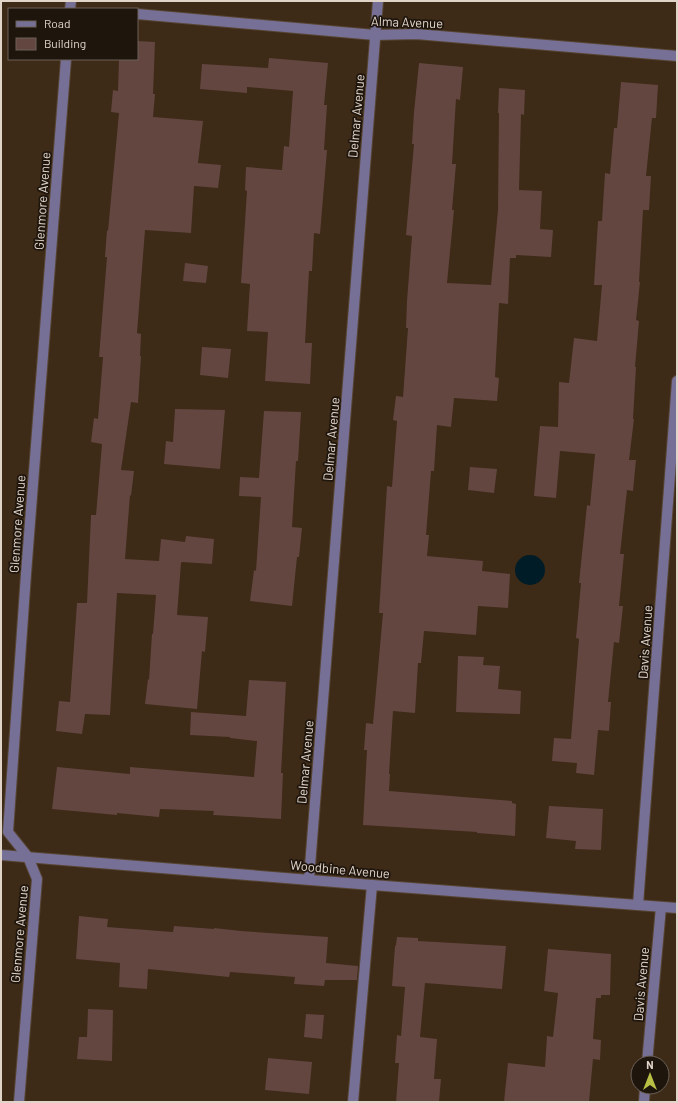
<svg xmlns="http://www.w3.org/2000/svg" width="678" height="1103" viewBox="0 0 678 1103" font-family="Barlow,sans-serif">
	<rect width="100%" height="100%" fill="#3d2a17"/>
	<circle fill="#001c27" cx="530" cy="570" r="15"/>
	<g fill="#634640">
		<polygon points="137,41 155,42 153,94 155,94 153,117 203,121 198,163 221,165 218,188 194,186 191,233 145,230 137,333 141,334 140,356 141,356 138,403 131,402 121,470 134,471 131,496 130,495 125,559 159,561 161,539 185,542 186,536 214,539 212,564 182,562 181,563 177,615 208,617 205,652 202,651 197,709 145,704 148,679 149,680 152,634 153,634 156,595 117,593 110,715 85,714 82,734 56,731 59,701 70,702 77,603 87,603 91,515 96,515 102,444 91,442 94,418 98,419 103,357 99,357 107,257 105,257 107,230 108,231 119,113 111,112 113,90 118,91 119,59 137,59"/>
		<polygon points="269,58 328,63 324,105 327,105 324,150 327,150 320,234 314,233 312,271 309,271 305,343 312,343 310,384 265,381 268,332 247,331 250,284 241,283 247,191 245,190 246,167 282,170 284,146 289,147 293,91 247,87 247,93 200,89 202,64 268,68"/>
		<polygon points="419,63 463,67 460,100 456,99 452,164 456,164 452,210 454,210 447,283 491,285 498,210 499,113 498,113 499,88 525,90 524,115 521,114 519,190 542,191 540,229 553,230 551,257 516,255 516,258 510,258 508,304 499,303 495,377 499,378 497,401 454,398 451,427 437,425 434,471 431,471 426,535 429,535 427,556 483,561 482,571 510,574 508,608 478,606 476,635 424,631 421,663 418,663 415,713 393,711 389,774 390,774 389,791 512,801 512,803 516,804 515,836 477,833 477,832 363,825 367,750 364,750 366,723 373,724 383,613 379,613 387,486 392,487 397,421 393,420 396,396 403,397 408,328 406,328 407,301 412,236 406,235 414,144 412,144 414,112"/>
		<polygon points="621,82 658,85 656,118 652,118 646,176 651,176 649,210 643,210 639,282 640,282 636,320 639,321 635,367 636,367 633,419 634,419 629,460 636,460 633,491 627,490 620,554 624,554 619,606 623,606 619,643 614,642 608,702 611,702 609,731 598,730 594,775 576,773 577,763 552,761 554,738 571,739 579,639 576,638 581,583 579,583 587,505 590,506 595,454 560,451 556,498 534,496 540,426 558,427 559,382 569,383 574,338 597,341 602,285 594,285 598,221 602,221 605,173 610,174 614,128 617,128"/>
		<polygon points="185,263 208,266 206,283 183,281"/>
		<polygon points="202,347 231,349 228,378 200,375"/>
		<polygon points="175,409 225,410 220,469 164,464 166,441 173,442"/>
		<polygon points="264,411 301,412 298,461 296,461 292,527 302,528 299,557 297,557 292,606 250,601 254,570 256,571 261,497 239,496 240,477 259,478"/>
		<polygon points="470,467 497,469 494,493 468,490"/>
		<polygon points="458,656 484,657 483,665 500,666 498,689 521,691 520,714 456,712"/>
		<polygon points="249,680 286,682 281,773 283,773 281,819 213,815 214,811 160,809 159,817 117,813 117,815 52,809 57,767 130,774 130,767 254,777 257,741 230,738 230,737 190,735 191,712 246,716"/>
		<polygon points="549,806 603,809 601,850 575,849 576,841 546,838"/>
		<polygon points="79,916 108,919 107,927 173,932 174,926 214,929 214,928 241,931 328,937 326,963 358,966 357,980 325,980 324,986 294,984 295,977 230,972 229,977 148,969 147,989 119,987 120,963 76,959"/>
		<polygon points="397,937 418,938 418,941 506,946 502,989 425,983 420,1037 437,1039 434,1079 441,1079 439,1102 396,1102 399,1063 395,1063 397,1035 401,1036 405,987 392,986 395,946 396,945"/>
		<polygon points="548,949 611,954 610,995 601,995 601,998 596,998 593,1039 601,1040 600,1060 593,1059 589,1102 504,1102 508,1063 545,1067 547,1036 553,1037 558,993 544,991"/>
		<polygon points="88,1009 113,1010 112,1061 77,1059 79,1037 87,1037"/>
		<polygon points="306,1014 324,1015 322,1039 304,1037"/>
		<polygon points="268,1058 312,1062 309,1094 265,1090"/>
	</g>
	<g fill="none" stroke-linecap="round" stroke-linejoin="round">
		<g stroke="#574533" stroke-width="12">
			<g id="minor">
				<polyline points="70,9 71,1"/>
				<polyline points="137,14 375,35 416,34 677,56"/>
				<polyline points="1,855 372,885 677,908"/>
				<polyline points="309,879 378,1"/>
				<polyline points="638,905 677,381"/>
				<polyline points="647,1063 661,907"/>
				<polyline points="19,1102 37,879 28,857 8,832 26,574 66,59"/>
				<polyline points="353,1102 372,885"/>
				<polyline points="644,1102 645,1087"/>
			</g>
		</g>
		<use href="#minor" stroke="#777096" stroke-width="10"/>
	</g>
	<g text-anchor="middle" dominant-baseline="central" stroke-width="3.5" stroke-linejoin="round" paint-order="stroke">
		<g font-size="13" fill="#e1d4c9" stroke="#1e150d">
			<text transform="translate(407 22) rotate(2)">Alma Avenue</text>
			<text transform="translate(356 116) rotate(-85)">Delmar Avenue</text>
			<text transform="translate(42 201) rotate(-86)">Glenmore Avenue</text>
			<text transform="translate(331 439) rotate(-85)">Delmar Avenue</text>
			<text transform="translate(17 524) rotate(-86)">Glenmore Avenue</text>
			<text transform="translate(645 642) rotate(-86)">Davis Avenue</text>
			<text transform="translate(305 762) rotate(-85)">Delmar Avenue</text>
			<text transform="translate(340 869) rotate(5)">Woodbine Avenue</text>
			<text transform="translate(19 934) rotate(-85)">Glenmore Avenue</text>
			<text transform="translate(641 984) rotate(-85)">Davis Avenue</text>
		</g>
	</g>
	<rect width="678" height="1103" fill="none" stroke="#e1d4c9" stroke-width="4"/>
	<rect x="8" y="8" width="130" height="52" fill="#1e150d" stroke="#6c6158"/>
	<rect x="16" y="21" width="20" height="6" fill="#777096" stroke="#6c6158"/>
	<text x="44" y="28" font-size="12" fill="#e1d4c9">Road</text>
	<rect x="16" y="38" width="20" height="12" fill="#634640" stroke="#6c6158"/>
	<text x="44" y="48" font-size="12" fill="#e1d4c9">Building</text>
	<g transform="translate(650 1075)"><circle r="19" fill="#1e150d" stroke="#6c6158"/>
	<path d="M0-3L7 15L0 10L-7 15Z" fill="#bac045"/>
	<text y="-6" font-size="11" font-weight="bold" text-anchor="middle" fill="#e1d4c9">N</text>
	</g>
</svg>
